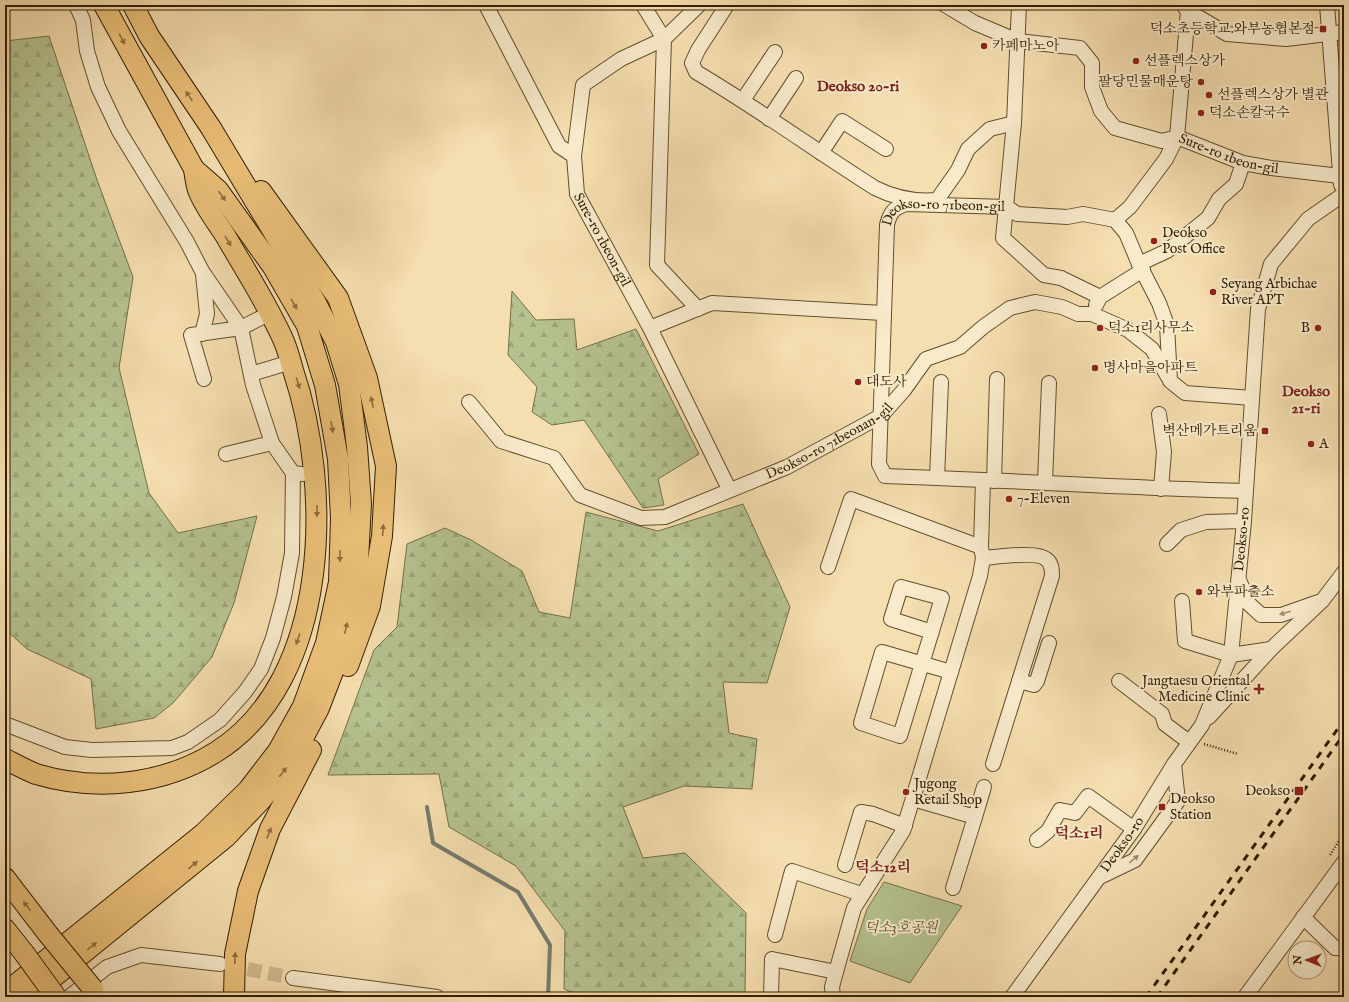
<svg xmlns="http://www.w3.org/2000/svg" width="1349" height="1002" viewBox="0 0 1349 1002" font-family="'IM FELL English','Noto Serif KR',serif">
	<defs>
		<pattern id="forest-firs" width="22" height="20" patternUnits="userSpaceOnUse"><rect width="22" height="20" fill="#b5c290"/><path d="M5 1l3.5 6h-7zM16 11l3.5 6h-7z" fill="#9ca67a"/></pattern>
	</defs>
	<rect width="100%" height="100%" fill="#f5deaf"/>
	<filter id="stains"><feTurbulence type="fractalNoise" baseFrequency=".005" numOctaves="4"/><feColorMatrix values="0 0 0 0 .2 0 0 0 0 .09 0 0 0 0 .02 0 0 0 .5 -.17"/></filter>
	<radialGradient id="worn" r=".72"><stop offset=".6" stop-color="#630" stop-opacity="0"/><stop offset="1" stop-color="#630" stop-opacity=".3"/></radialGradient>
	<polygon fill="#b5c290" stroke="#747048" points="884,882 962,906 910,983 850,961 867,909"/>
	<g fill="url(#forest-firs)" stroke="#747048">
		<polygon points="49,36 97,180 133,277 119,368 149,493 178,533 257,516 234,603 212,657 173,703 154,718 96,729 91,679 27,649 5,629 5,41"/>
		<polygon points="512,291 536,320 574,319 577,350 636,329 699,454 658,479 664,505 643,508 584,420 552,425 532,412 537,387 508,355"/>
		<polygon points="743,504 790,607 767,683 723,682 729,733 757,739 752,789 684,786 623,807 643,858 685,853 746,913 745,997 584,997 564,989 565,931 516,866 449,827 439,774 328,775 374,650 397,627 407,544 445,528 471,540 522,571 539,612 570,618 586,512 658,531"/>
	</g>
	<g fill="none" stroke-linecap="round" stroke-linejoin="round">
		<polyline stroke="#767b6e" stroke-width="4" points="427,807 433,843 518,892 550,945 548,997"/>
		<polyline stroke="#ceb88c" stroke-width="14" stroke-dasharray="14 7" stroke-linecap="butt" points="227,965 293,978"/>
		<g stroke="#644e2c" stroke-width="16">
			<g id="minor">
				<polyline points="76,5 83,20 87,51 98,87 119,131 187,242 202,271 241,328 253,385 272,443 226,454"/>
				<polyline points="486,5 559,146 574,156"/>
				<polyline points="643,5 664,39 657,265 698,309"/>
				<path id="s1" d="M699,5L664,39L621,59L583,85L574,156L577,194L650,328L729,489"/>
				<path d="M727,5L698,50L692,63L696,72C757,108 815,150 875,188C895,198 915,202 937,200L958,170L968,149L990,129L1014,123"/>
				<path id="s2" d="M945,5L975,23L1018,41L1080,48L1092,63V87L1101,111L1115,128L1162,141L1177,137L1243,163L1271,168L1340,176"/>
				<polyline points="1019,5 1014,123 1003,238 1044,275 1061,278 1100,297"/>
				<polyline points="1183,5 1188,11 1227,34 1286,39 1344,32"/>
				<polyline points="1327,5 1341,185"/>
				<polyline points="743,100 775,52"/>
				<polyline points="769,119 796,78"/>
				<polyline points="821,153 842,121 886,149"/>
				<polyline points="1115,220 1130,207 1166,159 1177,137 1188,11"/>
				<polyline points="1139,264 1167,251 1208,218 1219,199 1236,184 1243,163"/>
				<polyline points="1096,305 1100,297 1143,270"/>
				<polyline points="650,328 712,303 883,313"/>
				<polyline points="202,334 207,314 203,274"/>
				<polyline points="251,374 291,362"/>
				<polyline points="204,379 191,335 241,328 270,313"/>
				<path id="s3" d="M469,402L501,441L554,458L580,495L641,518L665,517L787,467L881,416L904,390L926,359L960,347L983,327L1010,308L1035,302L1062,307L1078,314H1092L1128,330L1152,349L1168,377"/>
				<polyline points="1159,414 1164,452 1161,489"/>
				<polyline points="272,443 293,473 302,474"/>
				<polyline points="937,478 941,382"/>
				<polyline points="994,481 997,379"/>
				<polyline points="1045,482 1049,383"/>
				<path id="s4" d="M1246,491C1126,488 1006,480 885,476L879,464L887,225C890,212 894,208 906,204L1007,207L1017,214L1067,217L1083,214L1115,220L1126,233L1139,264L1159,303L1167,325L1170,381L1185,393L1252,398"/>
				<polyline points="1167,544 1181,530 1206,522 1244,521"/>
				<path d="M983,558C996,557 1037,551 1046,559C1052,563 1052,570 1052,576L993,764"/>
				<polyline points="828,567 851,499 981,547"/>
				<polyline points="1240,582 1248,603 1261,615 1281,615 1318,602"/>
				<polyline points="1182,601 1185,641 1231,655 1271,649 1322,601 1344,572"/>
				<path d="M932,632L891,619L901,587L942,598C928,644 914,690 900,736L861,723L882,652L951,672"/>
				<polyline points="1019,681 1034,685 1037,681 1049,643"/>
				<polyline points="1119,681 1162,714 1165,724 1189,742"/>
				<polyline points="1209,717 1271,649"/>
				<polyline points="5,724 65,747 92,750 172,748 188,742 220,720 245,692 261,669 273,638 284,597 292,553 293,473"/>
				<polyline points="913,799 975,817 953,888"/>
				<polyline points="975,817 984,787"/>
				<polyline points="1037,840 1048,831 1060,810 1075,813 1088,796 1134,829"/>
				<polyline points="845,865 861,812 873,814 905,826"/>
				<polyline points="1102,876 1135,860 1178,801 1174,764"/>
				<polyline points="1303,917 1335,948 1344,948"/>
				<polyline points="775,935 792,871 861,894"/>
				<polyline points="293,978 437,997"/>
				<polyline points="69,997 107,967 141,955 220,964"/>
				<polyline points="771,997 772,959 836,972"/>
				<polyline points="833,997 832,987 836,972 854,908 903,831 980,576 983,558 981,547 983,480"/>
				<path id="s5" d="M1012,997L1134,829L1174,764L1202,725L1231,655L1244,521L1258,309L1271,264L1308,219L1341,196H1344"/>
				<polyline points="1245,997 1344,862"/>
			</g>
		</g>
		<g stroke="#331e00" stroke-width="22">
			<g id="highway">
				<polyline points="261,191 338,298 367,378 386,466 382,536 370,606 348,666"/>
				<path d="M5,759C15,764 26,770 36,774C96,792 163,785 216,752C332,679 332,486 293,370C290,359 287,347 282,337C266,302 244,268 225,235C216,221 204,206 198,190C196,184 195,176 194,169L104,5"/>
				<polyline points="5,878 48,934"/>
				<polyline points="5,929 24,953"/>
				<polyline points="5,993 204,833 248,790 278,751 303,706 326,643 339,582 341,518 338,459 325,385 307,326 273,267 218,190 194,169"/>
				<polyline points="29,997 226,837 262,799 292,759 319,708 339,656 357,579 361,504 357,447 349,384 336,342 316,303 211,128 149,36 133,5"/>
				<polyline points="234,997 235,954 248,891 270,829 311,750"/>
			</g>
		</g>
		<g stroke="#331e00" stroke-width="2.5" stroke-dasharray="1 2" stroke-linecap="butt">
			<polyline points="1204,744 1238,754"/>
			<polyline points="1330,855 1344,833"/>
		</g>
		<use href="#minor" stroke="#f8eacb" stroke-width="14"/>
		<use href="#highway" stroke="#eabf78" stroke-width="20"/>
		<g stroke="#331e00" stroke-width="3" stroke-dasharray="7 7" stroke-linecap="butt">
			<polyline points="1146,997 1344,720"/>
			<polyline points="1157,997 1344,734"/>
		</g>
		<g stroke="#331e00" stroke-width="22" stroke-linecap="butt">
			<g id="highway-bridge">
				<polyline points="48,934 93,989"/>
				<polyline points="24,953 56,997"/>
			</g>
		</g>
		<use href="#highway-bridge" stroke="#eabf78" stroke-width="20"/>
	</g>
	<defs><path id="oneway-solid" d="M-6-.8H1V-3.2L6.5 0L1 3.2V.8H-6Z"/></defs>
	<g fill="#8e6e3c">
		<use href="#oneway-solid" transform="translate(122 39) rotate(62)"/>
		<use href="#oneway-solid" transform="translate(189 96) rotate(-124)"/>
		<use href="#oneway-solid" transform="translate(222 196) rotate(54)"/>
		<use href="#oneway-solid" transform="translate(228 241) rotate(59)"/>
		<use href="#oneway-solid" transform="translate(294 304) rotate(60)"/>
		<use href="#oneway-solid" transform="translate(298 383) rotate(72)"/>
		<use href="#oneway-solid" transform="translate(372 402) rotate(-102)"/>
		<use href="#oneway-solid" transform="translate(332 427) rotate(80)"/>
		<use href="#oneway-solid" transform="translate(317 511) rotate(91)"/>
		<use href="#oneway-solid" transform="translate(383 530) rotate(-87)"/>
		<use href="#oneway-solid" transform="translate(340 556) rotate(92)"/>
		<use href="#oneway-solid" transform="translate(346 628) rotate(-77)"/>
		<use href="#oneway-solid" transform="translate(298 639) rotate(109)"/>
		<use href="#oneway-solid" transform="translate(283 772) rotate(-52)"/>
		<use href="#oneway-solid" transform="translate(269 833) rotate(-69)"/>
		<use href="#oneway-solid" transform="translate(193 865) rotate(-40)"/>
		<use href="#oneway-solid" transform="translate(27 906) rotate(-128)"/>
		<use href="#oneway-solid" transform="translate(92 946) rotate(-39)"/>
		<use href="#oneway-solid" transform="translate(235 958) rotate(-87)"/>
	</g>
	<g fill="#9f8e70">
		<use href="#oneway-solid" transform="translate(1285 613) rotate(164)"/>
		<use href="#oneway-solid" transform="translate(1134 859) rotate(-40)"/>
	</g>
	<g fill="#8f2418" stroke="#f8eacb" stroke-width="1.5">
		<rect x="1319" y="25" width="8" height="8" rx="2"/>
		<circle cx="984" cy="46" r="4"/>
		<circle cx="1136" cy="61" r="4"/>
		<circle cx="1201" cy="82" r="4"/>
		<circle cx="1209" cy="95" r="4"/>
		<circle cx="1201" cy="113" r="4"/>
		<circle cx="1154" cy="241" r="4"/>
		<circle cx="1213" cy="292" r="4"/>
		<circle cx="1100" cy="328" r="4"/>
		<circle cx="1318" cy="328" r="4"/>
		<circle cx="1095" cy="368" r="4"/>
		<circle cx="858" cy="382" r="4"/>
		<rect x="1261" y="427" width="8" height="8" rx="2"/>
		<circle cx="1311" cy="444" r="4"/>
		<circle cx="1009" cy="499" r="4"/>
		<circle cx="1199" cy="592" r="4"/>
		<path d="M1257 683h4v4h4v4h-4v4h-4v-4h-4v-4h4z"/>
		<rect x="1294" y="786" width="10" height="10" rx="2"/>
		<circle cx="906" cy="792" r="4"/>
		<rect x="1158" y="803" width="8" height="8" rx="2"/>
	</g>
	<g text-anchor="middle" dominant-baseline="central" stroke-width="4" stroke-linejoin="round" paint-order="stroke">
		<g font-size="14" fill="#331e00" stroke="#f8eacb" text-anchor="start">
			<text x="1315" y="29" text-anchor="end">덕소초등학교.와부농협본점</text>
			<text x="992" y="46">카페마노아</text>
			<text x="1144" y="61">선플렉스상가</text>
			<text x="1193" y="82" text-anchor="end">팔당민물매운탕</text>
			<text x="1217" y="95">선플렉스상가 별관</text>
			<text x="1209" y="113">덕소손칼국수</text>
			<text x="1162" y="233">Deokso<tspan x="1162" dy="16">Post Office</tspan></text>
			<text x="1221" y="284">Seyang Arbichae<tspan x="1221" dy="16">River APT</tspan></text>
			<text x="1108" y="328">덕소1리사무소</text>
			<text x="1310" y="328" text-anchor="end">B</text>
			<text x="1103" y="368">명사마을아파트</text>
			<text x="866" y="382">대도사</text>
			<text x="1257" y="431" text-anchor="end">벽산메가트리움</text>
			<text x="1319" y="444">A</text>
			<text x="1017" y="499">7-Eleven</text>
			<text x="1207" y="592">와부파출소</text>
			<text x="1250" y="681" text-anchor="end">Jangtaesu Oriental<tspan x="1250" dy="16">Medicine Clinic</tspan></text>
			<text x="914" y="784">Jugong<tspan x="914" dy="16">Retail Shop</tspan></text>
			<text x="1290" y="791" text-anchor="end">Deokso</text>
			<text x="1170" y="799">Deokso<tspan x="1170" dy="16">Station</tspan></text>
		</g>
		<g font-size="14" fill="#331e00" stroke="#f8eacb">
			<text stroke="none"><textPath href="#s2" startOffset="354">Sure-ro 1beon-gil</textPath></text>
			<text stroke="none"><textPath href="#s4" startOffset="678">Deokso-ro 71beon-gil</textPath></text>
			<text stroke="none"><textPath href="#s1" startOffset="304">Sure-ro 1beon-gil</textPath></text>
			<text stroke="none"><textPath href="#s3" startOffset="422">Deokso-ro 71beonan-gil</textPath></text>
			<text stroke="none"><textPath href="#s5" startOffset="524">Deokso-ro</textPath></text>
			<text stroke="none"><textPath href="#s5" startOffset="188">Deokso-ro</textPath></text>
		</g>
		<g font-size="14" font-style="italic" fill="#5a4f2b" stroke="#f8eacb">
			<text x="901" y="928">덕소3호공원</text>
		</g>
		<g font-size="15" font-weight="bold" fill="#7a1f14" stroke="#f8eacb">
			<text x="858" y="86">Deokso 20-ri</text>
			<text x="1306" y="391">Deokso<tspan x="1306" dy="17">21-ri</tspan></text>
			<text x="1079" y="833">덕소1리</text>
			<text x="883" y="867">덕소12리</text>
		</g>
	</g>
	<rect width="1349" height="1002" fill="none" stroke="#f5deaf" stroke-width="20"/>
	<rect x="6" y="6" width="1337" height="990" fill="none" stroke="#331e00" stroke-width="2"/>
	<rect x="10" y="10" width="1329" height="982" fill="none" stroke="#331e00"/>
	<g transform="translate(1307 960) rotate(271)"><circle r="19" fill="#f8eacb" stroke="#a9987a"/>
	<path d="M0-3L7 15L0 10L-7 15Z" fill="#8f2418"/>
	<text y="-6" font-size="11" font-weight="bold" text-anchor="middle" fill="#331e00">N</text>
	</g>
	<rect width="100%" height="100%" filter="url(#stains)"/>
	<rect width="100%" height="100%" fill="url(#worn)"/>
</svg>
